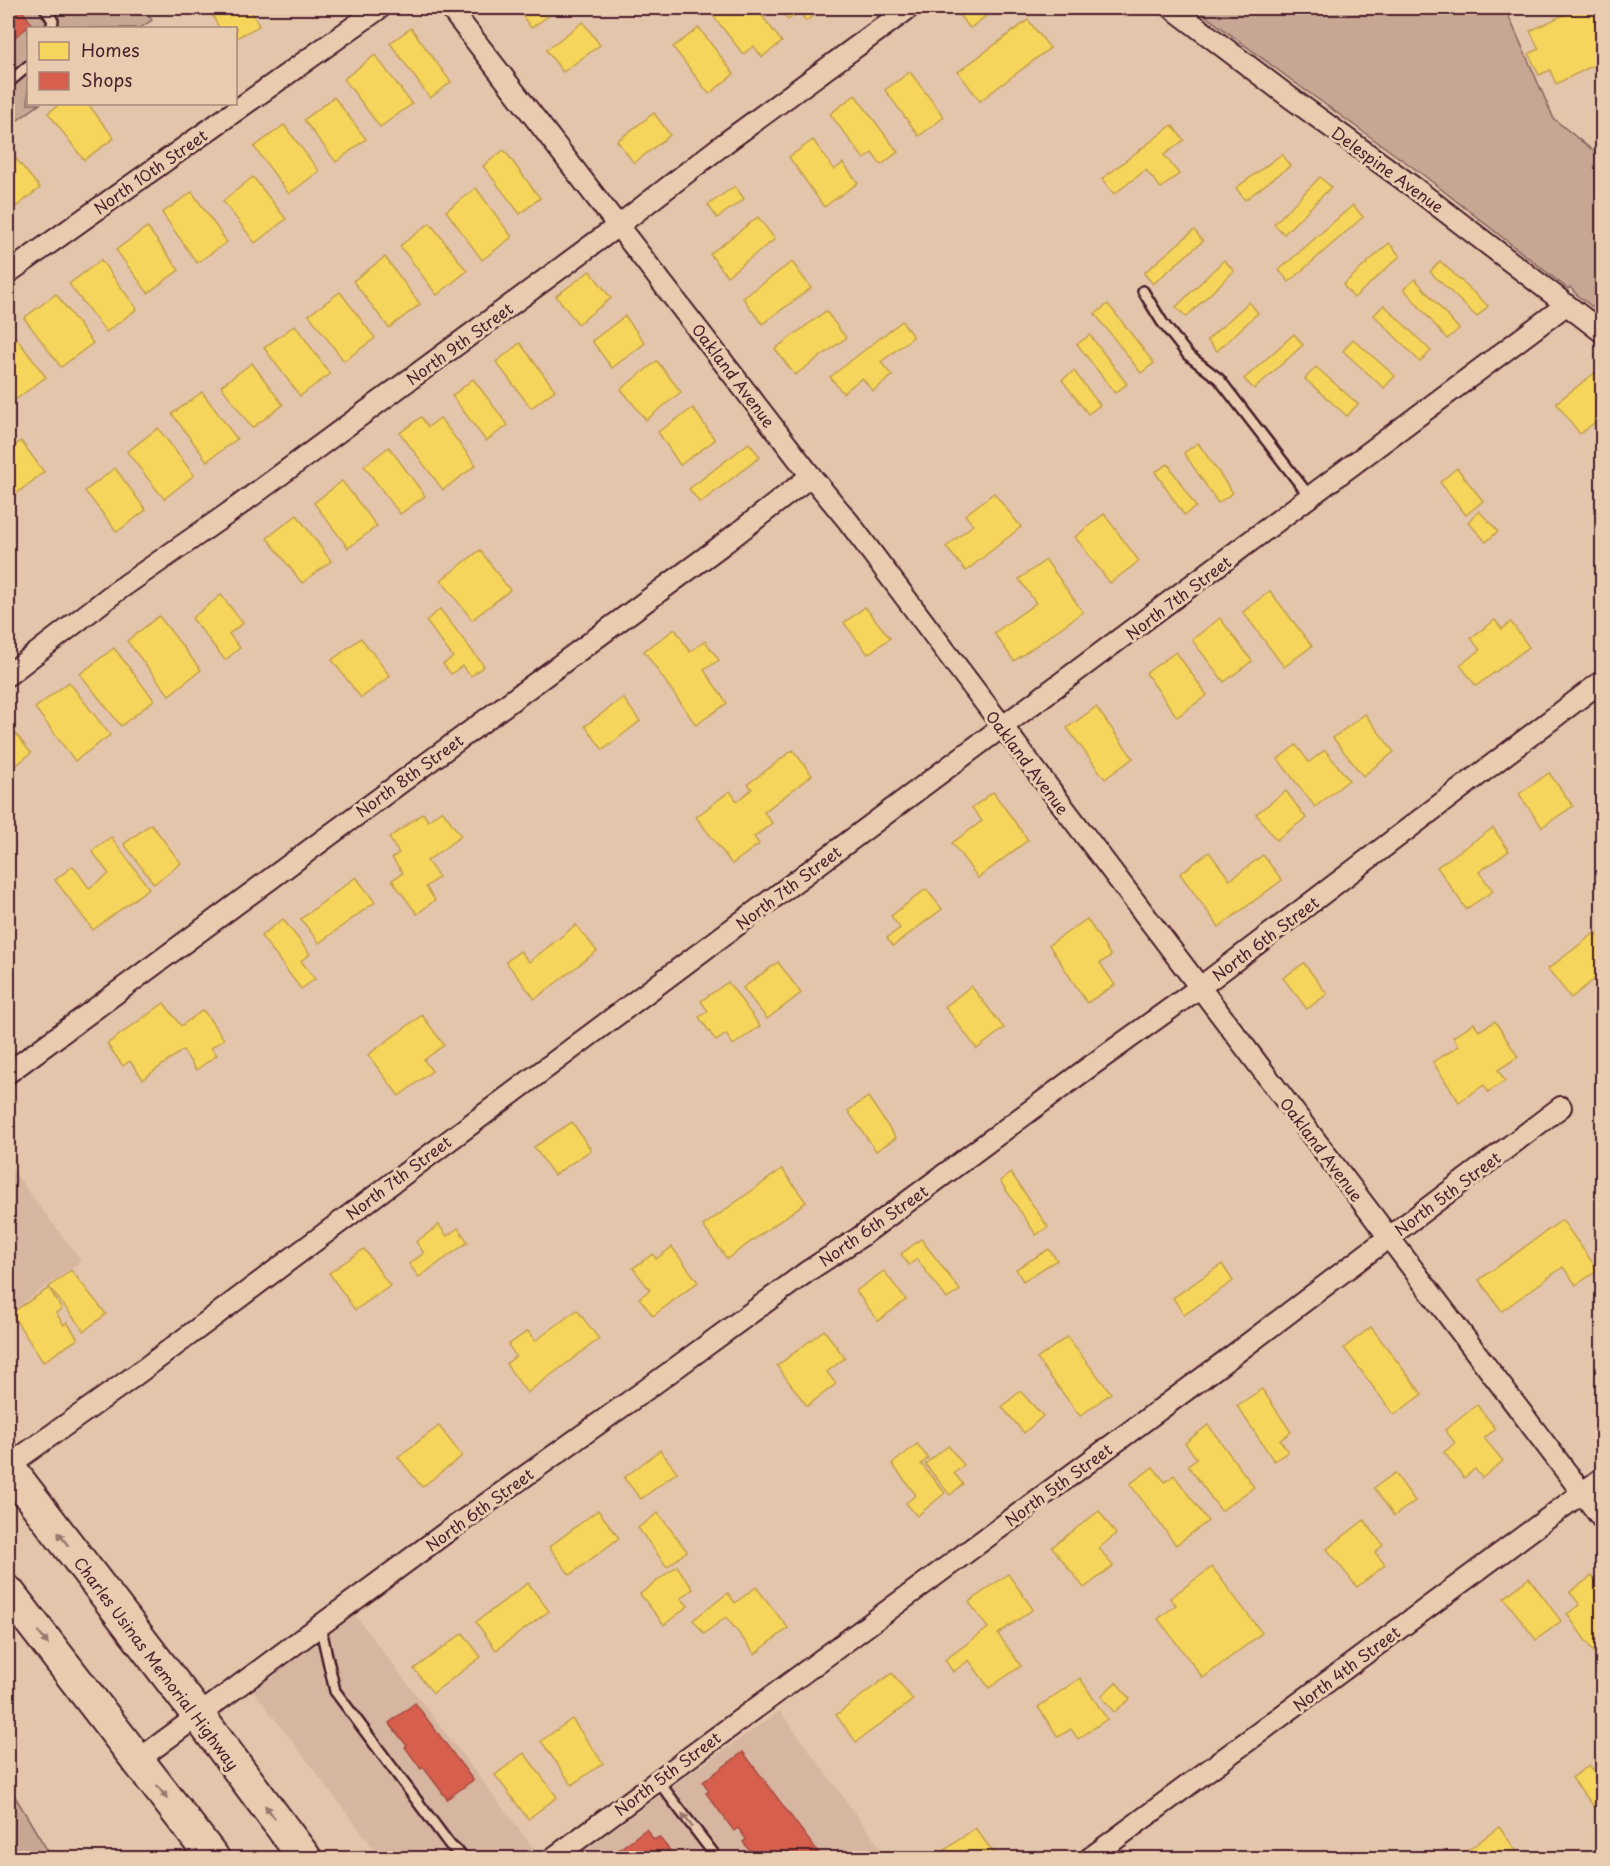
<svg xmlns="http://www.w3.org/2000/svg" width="1610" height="1866" viewBox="0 0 1610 1866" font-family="'Playpen Sans',sans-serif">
	<rect width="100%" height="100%" fill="#e3c5ab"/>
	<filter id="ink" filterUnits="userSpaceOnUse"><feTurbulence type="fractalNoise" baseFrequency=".0167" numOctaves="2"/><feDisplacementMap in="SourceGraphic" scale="12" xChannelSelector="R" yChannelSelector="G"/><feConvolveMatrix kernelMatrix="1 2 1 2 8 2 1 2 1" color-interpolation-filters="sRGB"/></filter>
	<g filter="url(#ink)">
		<g fill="#d6b6a0">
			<polygon points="8,1164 81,1261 8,1314"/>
			<polygon points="355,1615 538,1854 532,1858 381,1858 253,1690"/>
			<polygon points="780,1711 888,1858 575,1858 679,1781"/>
		</g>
		<g fill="#c7a793" stroke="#88635f" stroke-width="1.5">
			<polygon points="8,8 143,8 152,20 140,28 28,28 28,104 40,104 8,127"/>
			<polygon points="1195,8 1505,8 1554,119 1602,158 1602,314 1577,295 1570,287 1568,289 1422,174 1298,85"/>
			<polygon points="8,1785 52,1858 8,1858"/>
		</g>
		<g fill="#f6d55c" stroke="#c29e4d" stroke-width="1.5">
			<polygon points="209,8 250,8 259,26 236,38 236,28 219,28"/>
			<polygon points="517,8 560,8 531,28"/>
			<polygon points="707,8 756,8 782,42 762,57 754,46 743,54"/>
			<polygon points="779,8 823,8 806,21 799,12 788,20"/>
			<polygon points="966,8 997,8 970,28 958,14"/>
			<polygon points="1578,8 1595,8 1602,23 1602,61 1556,84 1550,70 1539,75 1529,54 1539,49 1530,31"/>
			<polygon points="1028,20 1050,48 980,101 958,72"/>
			<polygon points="583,22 600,45 563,72 546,50"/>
			<polygon points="411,28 451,82 430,98 390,43"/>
			<polygon points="699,28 734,74 709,94 673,47"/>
			<polygon points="375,55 412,104 380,127 344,79"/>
			<polygon points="910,72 944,117 919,136 885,90"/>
			<polygon points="855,95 898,152 881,165 872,153 864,159 830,114"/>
			<polygon points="334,97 366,139 336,162 304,120"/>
			<polygon points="60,104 88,104 114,138 84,160 48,113"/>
			<polygon points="654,113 670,135 634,163 617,141"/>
			<polygon points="284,125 319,171 289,194 254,147"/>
			<polygon points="1172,125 1184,140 1164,155 1179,174 1161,188 1146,170 1114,194 1102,179"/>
			<polygon points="813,140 834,170 843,163 858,183 824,207 789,157"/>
			<polygon points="8,149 40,188 9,212 8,210"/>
			<polygon points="504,150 540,198 520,214 483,166"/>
			<polygon points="1282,154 1290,166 1245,200 1236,188"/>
			<polygon points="253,177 286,219 255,243 223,201"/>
			<polygon points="1320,177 1331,187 1284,234 1274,224"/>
			<polygon points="735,186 744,199 717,218 708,205"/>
			<polygon points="476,188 512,237 482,260 446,211"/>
			<polygon points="192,192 227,242 197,263 162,213"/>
			<polygon points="1353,205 1363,217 1289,282 1279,270"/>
			<polygon points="758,217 775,239 727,276 710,254"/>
			<polygon points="430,223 467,271 437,295 400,246"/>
			<polygon points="147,227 179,270 148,293 116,250"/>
			<polygon points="1194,230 1203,241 1153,284 1144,273"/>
			<polygon points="1389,243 1400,256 1354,298 1343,285"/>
			<polygon points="385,257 420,304 389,328 353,281"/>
			<polygon points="101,260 137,309 106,332 69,284"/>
			<polygon points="1224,260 1234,271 1186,317 1176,307"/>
			<polygon points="1440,261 1488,306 1477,317 1430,272"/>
			<polygon points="792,262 811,288 762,324 743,298"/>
			<polygon points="590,271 611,298 578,324 556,296"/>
			<polygon points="1415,279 1459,329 1447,339 1404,289"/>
			<polygon points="340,292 375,338 344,361 309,315"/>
			<polygon points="56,294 93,343 61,367 24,318"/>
			<polygon points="1249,302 1258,313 1217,351 1207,340"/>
			<polygon points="1108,304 1154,363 1141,373 1095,314"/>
			<polygon points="1384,305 1431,351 1420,362 1374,315"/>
			<polygon points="826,311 846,338 795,375 775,349"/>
			<polygon points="625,316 645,343 612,368 592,341"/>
			<polygon points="902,321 913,337 881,362 892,376 873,391 862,378 843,393 830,377"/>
			<polygon points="295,325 330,374 300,396 264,348"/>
			<polygon points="10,330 46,377 15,400 8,390 8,332"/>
			<polygon points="1294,334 1303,345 1254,389 1244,379"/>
			<polygon points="1090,335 1127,384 1115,393 1077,344"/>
			<polygon points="1353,339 1395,376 1384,388 1343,351"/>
			<polygon points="520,343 555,390 531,408 496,362"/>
			<polygon points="657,361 681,392 646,420 621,389"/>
			<polygon points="252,363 283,405 252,428 221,386"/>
			<polygon points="1316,367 1358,404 1347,416 1305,379"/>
			<polygon points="1074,371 1100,405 1088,414 1062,380"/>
			<polygon points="1596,372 1602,380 1602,417 1580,434 1556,403"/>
			<polygon points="473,379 508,425 486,441 452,396"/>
			<polygon points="202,392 237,439 207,461 172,414"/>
			<polygon points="693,408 715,440 680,465 658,432"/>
			<polygon points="421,417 428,427 440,418 476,465 443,490 400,433"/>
			<polygon points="158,428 194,475 164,499 127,452"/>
			<polygon points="21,441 44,472 8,500 8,451"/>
			<polygon points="749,443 760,457 700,503 689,489"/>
			<polygon points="1198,443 1233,493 1218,503 1184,453"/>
			<polygon points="389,447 425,496 400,514 364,466"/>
			<polygon points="1168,464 1196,507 1184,515 1155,472"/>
			<polygon points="115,468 146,510 117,532 85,491"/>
			<polygon points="1457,468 1483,501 1466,515 1440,482"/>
			<polygon points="342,481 377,526 348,548 314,503"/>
			<polygon points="994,493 1021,527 966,571 946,547 973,525 965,515"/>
			<polygon points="1479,511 1498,531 1486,542 1468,522"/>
			<polygon points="1104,514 1139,561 1110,583 1075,537"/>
			<polygon points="297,515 331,561 302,583 267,538"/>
			<polygon points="480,550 510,590 472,620 441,580"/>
			<polygon points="1046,560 1083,612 1014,661 994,633 1036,603 1019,579"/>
			<polygon points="1270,591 1312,646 1284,667 1243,612"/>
			<polygon points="221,595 243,623 229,634 240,648 225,660 192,618"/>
			<polygon points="865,607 890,638 868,654 844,623"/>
			<polygon points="440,609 484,666 471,676 462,666 451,674 443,664 453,657 426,621"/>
			<polygon points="159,616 201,670 169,695 127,641"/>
			<polygon points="1220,618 1252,661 1224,682 1192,640"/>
			<polygon points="1495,620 1502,629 1511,622 1529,647 1476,686 1460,665 1480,650 1471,638"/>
			<polygon points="675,629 690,652 705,641 719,660 704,670 727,703 696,725 644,651"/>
			<polygon points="361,638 390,676 361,698 332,660"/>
			<polygon points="114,648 154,700 121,726 80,674"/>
			<polygon points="1176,652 1207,695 1177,717 1146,673"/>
			<polygon points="69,682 110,735 75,761 35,708"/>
			<polygon points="623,698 640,721 603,750 585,726"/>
			<polygon points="1096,707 1133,758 1105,779 1067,728"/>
			<polygon points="1365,714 1394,752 1363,776 1333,738"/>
			<polygon points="11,728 31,753 8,772 8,730"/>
			<polygon points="1296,745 1309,762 1325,750 1349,780 1315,807 1278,759"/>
			<polygon points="793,750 812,775 764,812 772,823 754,837 759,844 732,864 696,817 730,791 737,801 752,789 748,784"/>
			<polygon points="1549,773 1573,806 1542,827 1519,794"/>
			<polygon points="1286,791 1306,818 1276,840 1256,814"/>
			<polygon points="993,792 1028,840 978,878 952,843 982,821 972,808"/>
			<polygon points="442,810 461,836 427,861 439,877 426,887 435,900 417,914 392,880 403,873 392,858 399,853 389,838 423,813 428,821"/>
			<polygon points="151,824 181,863 154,884 124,844"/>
			<polygon points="1493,828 1509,851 1479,872 1493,891 1466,909 1437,867"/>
			<polygon points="111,837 149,888 93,930 55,880 73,866 89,888 109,874 92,851"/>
			<polygon points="1209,852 1230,880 1263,855 1282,880 1219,927 1180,874"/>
			<polygon points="356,877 375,902 319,943 301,919"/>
			<polygon points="926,889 942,909 893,946 887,938 900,928 891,916"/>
			<polygon points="283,919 310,954 301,961 315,979 301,989 261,936"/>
			<polygon points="1087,919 1111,956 1100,963 1115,985 1087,1003 1049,945"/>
			<polygon points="576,925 597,951 535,999 506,962 520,951 529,962"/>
			<polygon points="1596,932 1602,941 1602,973 1571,998 1548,969"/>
			<polygon points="778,962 801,993 767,1019 743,988"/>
			<polygon points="1304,963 1327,994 1307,1009 1283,978"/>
			<polygon points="728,982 760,1026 733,1045 726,1034 716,1041 699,1017 708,1011 701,1001"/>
			<polygon points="971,986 1004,1028 977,1049 945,1007"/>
			<polygon points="164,1003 181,1026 203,1010 224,1039 211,1048 217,1055 196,1070 183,1050 143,1079 130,1061 123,1066 107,1044"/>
			<polygon points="422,1015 444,1045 424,1060 432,1071 399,1096 368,1055"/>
			<polygon points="1495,1021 1518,1057 1498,1070 1505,1081 1488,1092 1484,1085 1459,1102 1433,1062 1459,1046 1453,1037 1474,1023 1479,1031"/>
			<polygon points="868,1097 896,1138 876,1151 848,1111"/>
			<polygon points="572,1122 591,1150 554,1175 534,1147"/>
			<polygon points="782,1169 806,1202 727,1259 703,1226"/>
			<polygon points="1011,1173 1048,1227 1036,1235 1000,1181"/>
			<polygon points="1562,1220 1598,1270 1576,1285 1563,1267 1502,1311 1479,1280"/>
			<polygon points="439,1225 447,1236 458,1228 468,1242 419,1277 409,1264 424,1253 416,1242"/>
			<polygon points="921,1239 960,1290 947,1299 917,1259 909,1265 901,1254"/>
			<polygon points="672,1247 698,1282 653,1316 639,1298 650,1290 633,1268 653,1254 656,1259"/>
			<polygon points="364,1249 390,1286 355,1310 329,1273"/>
			<polygon points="1049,1249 1057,1260 1023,1281 1016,1269"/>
			<polygon points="1222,1264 1233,1281 1184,1315 1173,1298"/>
			<polygon points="71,1270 106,1314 84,1331 49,1287"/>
			<polygon points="884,1271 906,1300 878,1321 856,1291"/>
			<polygon points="49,1288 62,1309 56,1313 64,1325 67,1322 78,1339 43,1362 11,1313"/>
			<polygon points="577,1310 599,1339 527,1393 506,1364 516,1356 508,1345 528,1331 535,1341"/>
			<polygon points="1371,1327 1422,1394 1394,1415 1344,1348"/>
			<polygon points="824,1330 845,1358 827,1372 836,1384 807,1406 777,1366"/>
			<polygon points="1067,1337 1111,1393 1080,1416 1037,1359"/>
			<polygon points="1262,1389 1291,1432 1280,1440 1288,1452 1274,1461 1237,1406"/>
			<polygon points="1020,1391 1043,1416 1024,1433 1002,1407"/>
			<polygon points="1477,1405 1496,1429 1484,1438 1503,1461 1482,1478 1475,1469 1464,1478 1444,1452 1455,1443 1445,1430"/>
			<polygon points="1208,1425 1254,1487 1221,1511 1188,1466 1197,1459 1185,1443"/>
			<polygon points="439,1426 462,1456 422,1487 398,1457"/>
			<polygon points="917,1444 928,1458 921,1464 945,1493 917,1516 906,1503 916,1495 892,1464"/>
			<polygon points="948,1446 964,1465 954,1473 963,1484 950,1495 925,1464"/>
			<polygon points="660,1450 677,1472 641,1499 624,1478"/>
			<polygon points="1153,1467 1165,1482 1174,1475 1208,1521 1176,1545 1130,1484"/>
			<polygon points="1395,1473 1415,1501 1394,1516 1374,1488"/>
			<polygon points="598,1510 619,1538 570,1575 549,1547"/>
			<polygon points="1099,1511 1116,1534 1099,1548 1113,1566 1084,1588 1052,1547"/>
			<polygon points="658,1513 687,1551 667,1567 638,1528"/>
			<polygon points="1364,1520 1383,1545 1375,1552 1385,1565 1357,1587 1327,1549"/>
			<polygon points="677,1566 693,1589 681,1598 688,1606 664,1625 640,1594"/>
			<polygon points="1212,1567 1262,1633 1203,1678 1158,1619 1176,1605 1170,1598"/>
			<polygon points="1008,1574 1033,1609 998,1634 1021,1666 989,1688 969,1660 953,1672 945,1660 988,1628 969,1602"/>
			<polygon points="1592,1576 1602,1591 1602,1664 1567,1614 1580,1605 1570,1592"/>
			<polygon points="1529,1578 1561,1621 1536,1640 1504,1598"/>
			<polygon points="528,1583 549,1611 496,1650 476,1622"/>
			<polygon points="756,1587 788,1628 755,1654 726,1617 704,1634 693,1620 728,1593 735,1603"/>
			<polygon points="463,1633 481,1657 433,1693 414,1669"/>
			<polygon points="892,1673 913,1700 856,1742 836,1715"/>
			<polygon points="1080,1678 1107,1719 1078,1739 1071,1729 1058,1737 1038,1707"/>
			<polygon points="1116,1682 1130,1699 1114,1712 1101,1696"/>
			<polygon points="572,1719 603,1763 572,1785 541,1741"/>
			<polygon points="524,1753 557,1797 528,1819 495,1775"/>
			<polygon points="1589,1765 1595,1772 1602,1766 1602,1810 1599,1813 1572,1778"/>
			<polygon points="1499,1827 1518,1853 1511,1858 1458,1858"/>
			<polygon points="975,1828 998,1858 934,1858"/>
		</g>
		<g fill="#d6604d" stroke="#ac4c43" stroke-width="1.5">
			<polygon points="8,8 20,8 32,24 8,42 12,47 8,51"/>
			<polygon points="415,1703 473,1780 447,1799 423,1767 421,1769 405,1747 407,1746 389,1723"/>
			<polygon points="743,1752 820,1855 815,1858 755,1858 743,1842 746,1839 738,1828 734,1831 706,1793 709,1791 703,1782"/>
			<polygon points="646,1829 654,1840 659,1837 676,1858 608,1858"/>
		</g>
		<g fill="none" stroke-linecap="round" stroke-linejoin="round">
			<g stroke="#4a1f2b" stroke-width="14">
				<g id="service">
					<polyline points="45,8 53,21 51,28"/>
					<polyline points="8,83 28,66"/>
					<polyline points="1143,291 1162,322 1188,355 1219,379 1310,497"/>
					<polyline points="320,1625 335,1691 450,1845 464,1858"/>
					<polyline points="658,1781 717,1858"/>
				</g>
			</g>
			<g stroke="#4a1f2b" stroke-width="24">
				<g id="minor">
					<path d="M450,8L811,476L848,521C1098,855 1351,1187 1602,1519"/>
					<polyline points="1172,8 1288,96 1412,186 1602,332"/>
					<polyline points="8,273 380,8"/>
					<polyline points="8,675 114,593 230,512 619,225 725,143 909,8"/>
					<polyline points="8,1073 722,545 811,476"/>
					<polyline points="8,1466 133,1377 1566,305"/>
					<polyline points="138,1760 444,1534 651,1386 808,1271 860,1237 1081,1073 1199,988 1602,681"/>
					<polyline points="553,1858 1220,1365 1561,1107"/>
					<polyline points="1090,1858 1602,1478"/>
				</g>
			</g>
			<g stroke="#4a1f2b" stroke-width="36">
				<g id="trunk">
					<polyline points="8,1467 198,1715 305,1858"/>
					<polyline points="8,1592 213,1858"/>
				</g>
			</g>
			<use href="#service" stroke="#e9ccb0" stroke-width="9"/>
			<use href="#minor" stroke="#e9ccb0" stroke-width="20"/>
			<use href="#trunk" stroke="#e9ccb0" stroke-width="32"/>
		</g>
		<defs><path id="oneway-solid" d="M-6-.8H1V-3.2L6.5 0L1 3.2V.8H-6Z" transform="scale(1.5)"/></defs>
		<g fill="#9a766e">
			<use href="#oneway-solid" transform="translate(63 1539) rotate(-128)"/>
			<use href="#oneway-solid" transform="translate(43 1638) rotate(52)"/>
			<use href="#oneway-solid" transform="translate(162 1792) rotate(53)"/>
			<use href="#oneway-solid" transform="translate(270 1812) rotate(-127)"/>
			<use href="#oneway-solid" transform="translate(687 1820) rotate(-127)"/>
		</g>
	</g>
	<g text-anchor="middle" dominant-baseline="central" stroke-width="6" stroke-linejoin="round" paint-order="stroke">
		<g font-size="16" fill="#4a1f2b" stroke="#e9ccb0">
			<text transform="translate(1388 169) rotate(36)">Delespine Avenue</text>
			<text transform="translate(150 171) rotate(-35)">North 10th Street</text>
			<text transform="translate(459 343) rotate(-36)">North 9th Street</text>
			<text transform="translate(734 375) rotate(53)">Oakland Avenue</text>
			<text transform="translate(1178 597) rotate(-37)">North 7th Street</text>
			<text transform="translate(1028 762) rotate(53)">Oakland Avenue</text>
			<text transform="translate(409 775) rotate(-36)">North 8th Street</text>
			<text transform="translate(788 887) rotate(-37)">North 7th Street</text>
			<text transform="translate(1265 938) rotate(-37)">North 6th Street</text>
			<text transform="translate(1322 1149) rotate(53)">Oakland Avenue</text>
			<text transform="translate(398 1177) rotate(-37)">North 7th Street</text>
			<text transform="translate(1447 1193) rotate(-37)">North 5th Street</text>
			<text transform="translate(873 1225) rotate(-35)">North 6th Street</text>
			<text transform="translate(1058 1484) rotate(-36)">North 5th Street</text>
			<text transform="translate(479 1509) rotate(-36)">North 6th Street</text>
			<text transform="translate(157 1663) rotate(53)">Charles Usinas Memorial Highway</text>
			<text transform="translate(1346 1668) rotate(-37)">North 4th Street</text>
			<text transform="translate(667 1773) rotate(-37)">North 5th Street</text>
		</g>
	</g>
	<rect width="1610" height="1866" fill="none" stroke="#e9ccb0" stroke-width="30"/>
	<rect x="15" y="15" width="1580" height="1836" fill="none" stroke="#4a1f2b" stroke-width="2" filter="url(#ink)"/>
	<rect x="27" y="27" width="210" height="78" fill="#e9ccb0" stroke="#a9877b" stroke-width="1.5"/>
	<rect x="39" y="42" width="30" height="18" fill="#f6d55c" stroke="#a9877b" stroke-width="1.5"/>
	<text x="81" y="57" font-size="18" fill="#4a1f2b">Homes</text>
	<rect x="39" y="72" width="30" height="18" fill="#d6604d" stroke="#a9877b" stroke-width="1.5"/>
	<text x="81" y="87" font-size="18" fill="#4a1f2b">Shops</text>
</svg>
